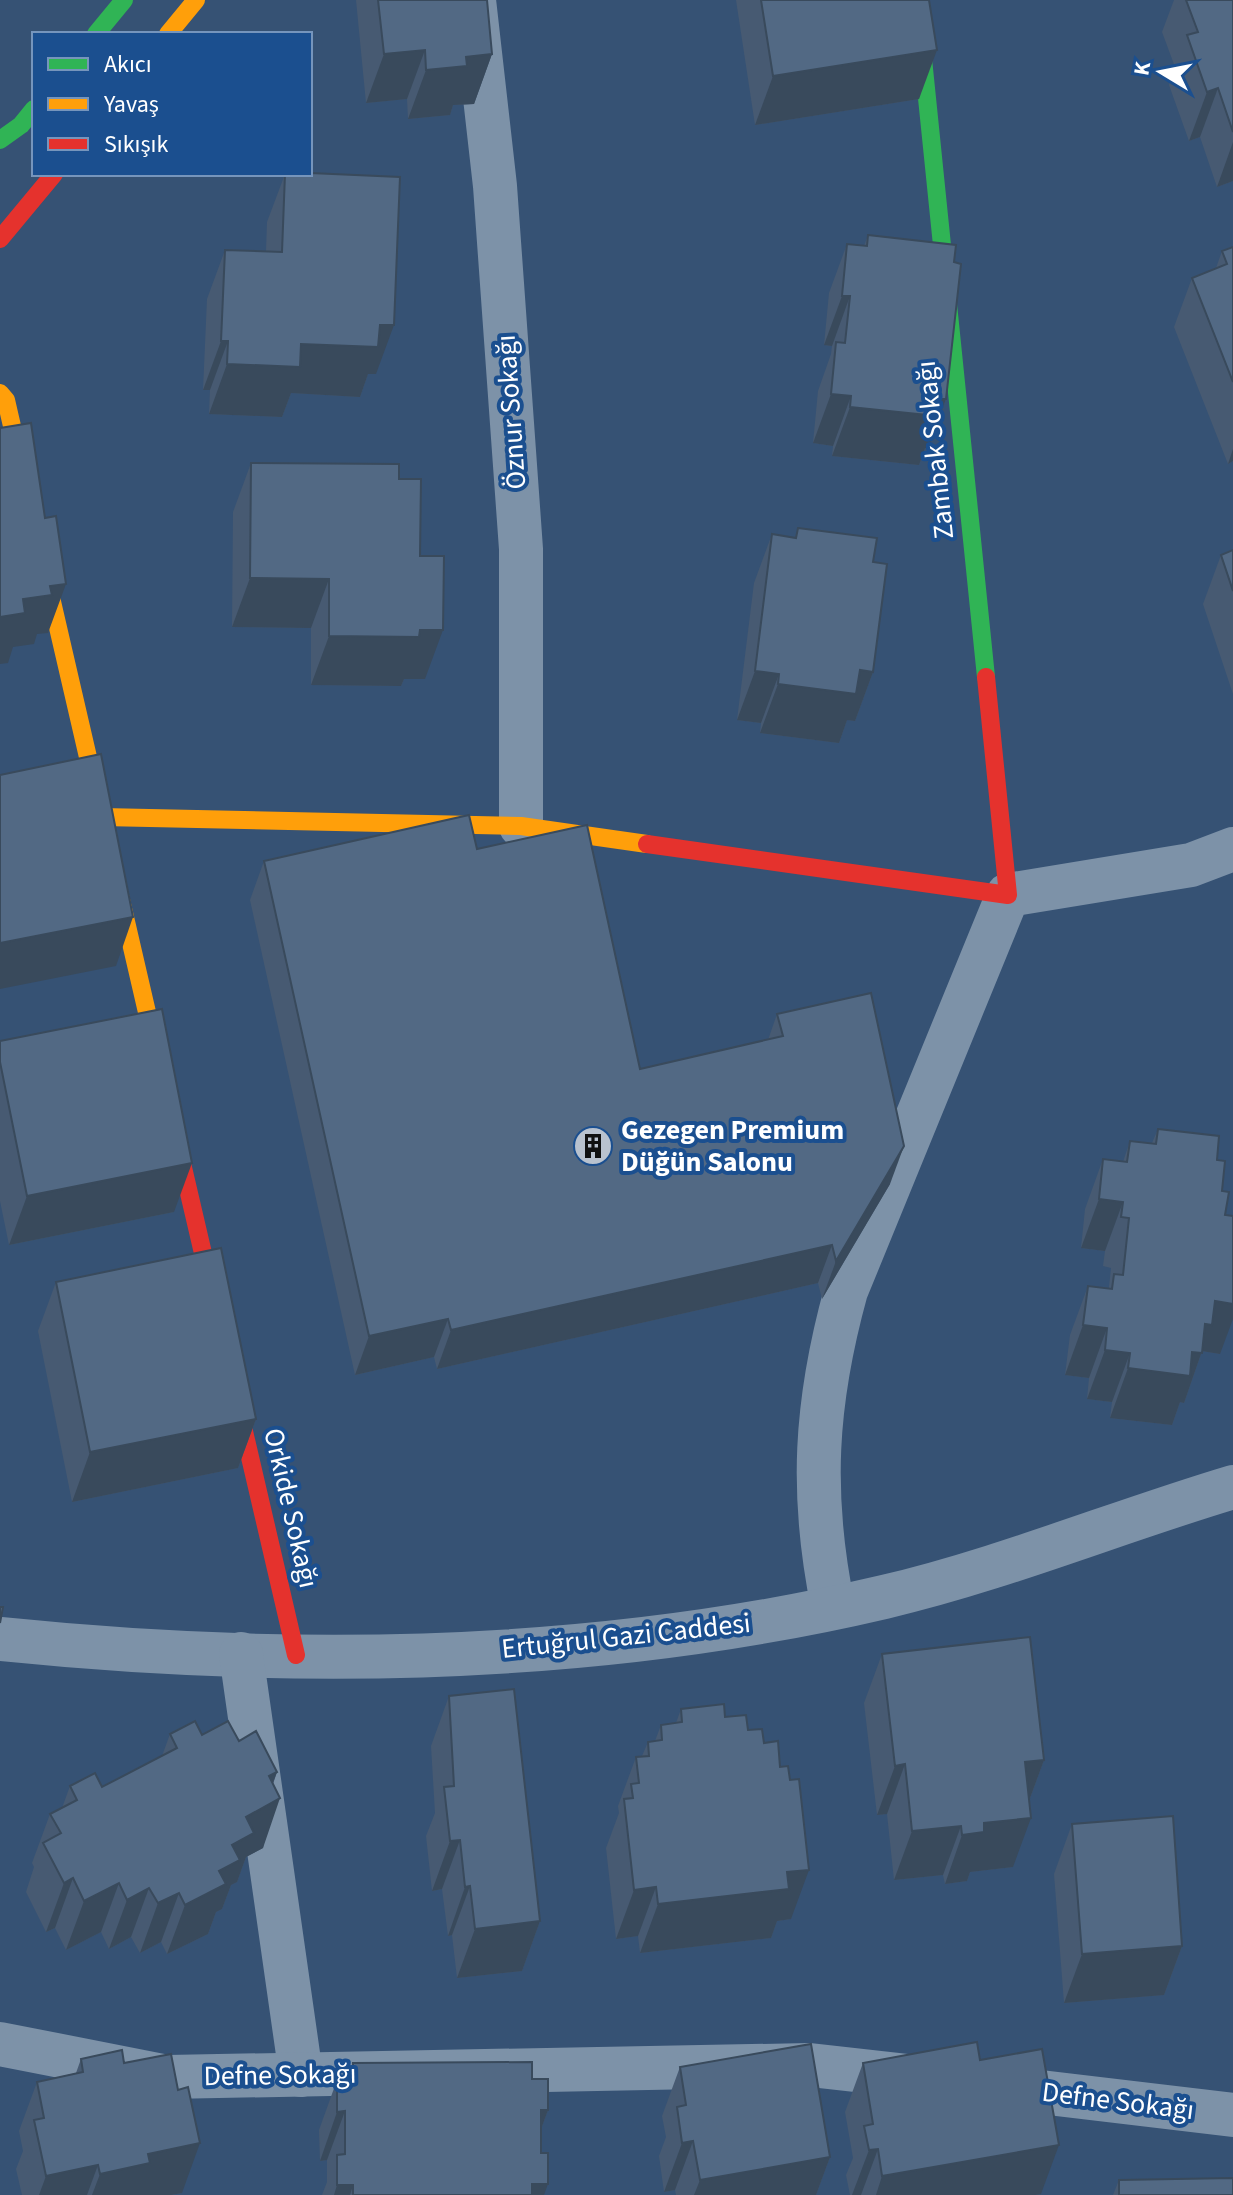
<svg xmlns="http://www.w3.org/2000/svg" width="1233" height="2195" viewBox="0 0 1233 2195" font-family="'Source Sans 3',sans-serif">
	<rect width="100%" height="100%" fill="#365274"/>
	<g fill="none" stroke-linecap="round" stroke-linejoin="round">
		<g stroke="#7d92a8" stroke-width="44">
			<polyline points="474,0 495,186 521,549 521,826"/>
			<path d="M833,1607C810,1494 815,1403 846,1291L1008,895L1191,865L1233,849"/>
			<path d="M0,1639C292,1669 598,1664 884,1597C1003,1569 1116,1522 1233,1487"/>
			<polyline points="241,1654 301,2075"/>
			<polyline points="0,2044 168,2077 810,2065 917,2077"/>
			<polyline points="990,2086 1233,2115"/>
		</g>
		<g stroke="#30b455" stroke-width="18">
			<polyline points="917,0 986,677"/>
			<polyline points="96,34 124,0"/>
			<polyline points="0,140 21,125 34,109"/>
		</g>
		<g stroke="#ff9f0a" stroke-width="18">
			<polyline points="168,34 196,0"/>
			<polyline points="0,393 6,400 25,483"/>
			<polyline points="41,554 171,1116"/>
			<polyline points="102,817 521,826 647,844"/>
		</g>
		<g stroke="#e5322d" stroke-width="18">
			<polyline points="0,239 54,174"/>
			<polyline points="647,844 1008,895 986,677"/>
			<polyline points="171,1116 216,1309"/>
			<polyline points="233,1384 296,1655"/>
		</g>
	</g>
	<g fill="#475a72">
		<polygon points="356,0 487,0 492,54 474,104 453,105 450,115 408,119 407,99 366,103"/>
		<polygon points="736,0 929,0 919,99 755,125"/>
		<polygon points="1174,0 1233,0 1233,181 1217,187 1200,137 1189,141 1169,85 1175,67 1162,32"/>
		<polygon points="285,174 376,374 368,374 360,397 291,393 282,417 209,414 210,390 203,390 207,299 225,250 266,251 267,222"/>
		<polygon points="868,235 954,262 946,399 928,449 925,448 919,465 832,456 833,446 813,443 818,391 831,354 832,346 824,345 829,293 847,244 864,246"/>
		<polygon points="1233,247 1233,461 1228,464 1174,327 1192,278 1216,268 1222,251"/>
		<polygon points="251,463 399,479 420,556 425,679 404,679 401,686 311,685 311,628 232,627 233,512"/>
		<polygon points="798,528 873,562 873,672 855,721 847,720 839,743 760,733 761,723 737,720 754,583 772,534 795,538"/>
		<polygon points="1233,550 1233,694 1203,604 1221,555"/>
		<polygon points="477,849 640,1069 768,1040 777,1014 890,1184 822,1299 818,1283 437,1369 434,1357 355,1375 250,900 264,861"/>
		<polygon points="0,1041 174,1212 9,1245 0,1201"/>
		<polygon points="1158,1129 1217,1160 1225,1215 1220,1354 1202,1351 1184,1403 1180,1402 1172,1425 1110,1418 1112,1402 1087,1399 1089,1378 1065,1375 1070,1335 1088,1286 1109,1288 1109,1287 1111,1268 1103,1266 1105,1251 1081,1248 1085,1209 1103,1159 1123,1162 1130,1141 1152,1143"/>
		<polygon points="56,1282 256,1419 238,1468 72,1502 38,1331"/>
		<polygon points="882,1654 1044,1760 1029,1801 1013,1867 970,1872 967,1881 945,1884 943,1875 894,1880 887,1814 877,1815 864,1703"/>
		<polygon points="449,1696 540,1921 522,1971 457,1978 452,1935 448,1936 442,1889 432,1891 426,1836 435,1813 431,1746"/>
		<polygon points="681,1709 725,1717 748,1730 791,1919 777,1921 771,1938 640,1953 638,1936 616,1939 606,1848 619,1813 618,1806 636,1757 642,1756 648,1742 655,1741 661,1725 676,1723"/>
		<polygon points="170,1734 202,1735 239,1741 277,1772 273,1784 263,1848 246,1857 237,1882 231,1885 222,1909 216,1912 208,1934 167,1954 161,1942 140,1953 131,1937 109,1949 101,1932 66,1950 55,1928 46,1932 26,1892 34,1867 32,1863 50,1814 62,1808 70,1786 102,1787 162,1756"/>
		<polygon points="1072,1824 1182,1946 1164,1995 1064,2003 1054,1874"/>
		<polygon points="81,2059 124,2063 182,2193 171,2195 22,2195 16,2169 23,2151 19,2131 37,2082 76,2073"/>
		<polygon points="980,2060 1041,2194 1035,2195 850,2195 846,2175 853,2158 845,2112 863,2063"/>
		<polygon points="353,2063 532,2079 548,2110 541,2129 541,2153 544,2195 322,2195 327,2182 327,2160 320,2161 319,2130 337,2080 347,2081"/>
		<polygon points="680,2067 830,2157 816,2195 676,2195 675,2190 664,2192 659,2156 666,2137 662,2116"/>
		<polygon points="1119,2180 1233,2195 1113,2195"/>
	</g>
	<g fill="#394a5c">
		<polygon points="425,50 407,99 366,103 384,54"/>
		<polygon points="937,50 919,99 755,125 773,76"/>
		<polygon points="492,54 474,104 453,105 450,115 408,119 426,70 466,57"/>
		<polygon points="1218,88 1200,137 1189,141 1207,92"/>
		<polygon points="1233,142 1233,181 1217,187"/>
		<polygon points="842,296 850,296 832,346 824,345"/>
		<polygon points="380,325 394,325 376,374 368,374 360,397 291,393 282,417 209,414 227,364 301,344"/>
		<polygon points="221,341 228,341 210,390 203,390"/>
		<polygon points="831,394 851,396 833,446 813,443"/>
		<polygon points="939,399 946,399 928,449 925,448 919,465 832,456 850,407"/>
		<polygon points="1233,449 1233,461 1228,464"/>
		<polygon points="250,578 329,579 311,628 232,627"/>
		<polygon points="66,584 48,633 37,634 34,644 13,647 8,663 0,664 0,617 23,599 50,586"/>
		<polygon points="420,630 443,630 425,679 404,679 401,686 311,685 329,636"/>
		<polygon points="860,670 873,672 855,721 847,720 839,743 760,733 778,684"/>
		<polygon points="755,671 779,674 761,723 737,720"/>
		<polygon points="133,917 116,966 0,989 0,943"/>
		<polygon points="904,1146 890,1184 822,1299 836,1261"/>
		<polygon points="192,1163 174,1212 9,1245 27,1196"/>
		<polygon points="1099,1199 1123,1202 1105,1251 1081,1248"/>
		<polygon points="832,1245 818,1283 437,1369 451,1330"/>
		<polygon points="1215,1301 1233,1304 1233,1319 1220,1354 1202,1351 1184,1403 1180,1402 1172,1425 1110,1418 1128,1368 1192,1352"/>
		<polygon points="448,1319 434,1357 355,1375 369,1336"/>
		<polygon points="1083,1325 1107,1328 1089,1378 1065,1375"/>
		<polygon points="1105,1350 1130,1353 1112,1402 1087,1399"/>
		<polygon points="256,1419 238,1468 72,1502 90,1452"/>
		<polygon points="1044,1760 1026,1809 1025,1762"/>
		<polygon points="905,1764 887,1814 877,1815 895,1766"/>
		<polygon points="277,1772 264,1807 280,1798 263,1848 246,1857 237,1882 231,1885 222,1909 216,1912 208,1934 167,1954 185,1905 219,1871 269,1776"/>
		<polygon points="1031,1818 1013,1867 970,1872 967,1881 945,1884 962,1835 984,1823"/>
		<polygon points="961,1826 943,1875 894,1880 912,1831"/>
		<polygon points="460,1840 442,1889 432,1891 450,1841"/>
		<polygon points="809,1870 791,1919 777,1921 771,1938 640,1953 658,1904 787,1872"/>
		<polygon points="73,1878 55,1928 46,1932 64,1883"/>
		<polygon points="119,1883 101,1932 66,1950 84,1901"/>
		<polygon points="470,1886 452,1935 448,1936 465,1887"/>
		<polygon points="656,1887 638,1936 616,1939 634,1890"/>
		<polygon points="149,1888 131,1937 109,1949 127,1900"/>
		<polygon points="179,1893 161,1942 140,1953 158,1903"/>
		<polygon points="540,1921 522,1971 457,1978 475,1929"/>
		<polygon points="1182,1946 1164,1995 1064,2003 1082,1954"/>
		<polygon points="541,2110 548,2110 530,2159"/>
		<polygon points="345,2111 327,2160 320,2161 337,2112"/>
		<polygon points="693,2141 675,2190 664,2192 682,2143"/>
		<polygon points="200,2143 182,2193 171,2195 92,2195 100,2174 148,2154"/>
		<polygon points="1059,2145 1041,2194 1035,2195 876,2195 882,2176"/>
		<polygon points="878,2149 861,2195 852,2195 869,2150"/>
		<polygon points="830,2157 816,2195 694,2195 700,2180"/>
		<polygon points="98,2165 87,2195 39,2195 46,2176"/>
		<polygon points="532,2184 548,2184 544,2195 528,2195"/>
		<polygon points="337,2185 353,2185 350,2195 334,2195"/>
	</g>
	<g fill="#526984" stroke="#394a5c" stroke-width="2">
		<polygon points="378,0 487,0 492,54 466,57 467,66 426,70 425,50 384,54"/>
		<polygon points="761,0 929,0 937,50 773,76"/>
		<polygon points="1186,0 1233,0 1233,132 1218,88 1207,92 1187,35 1198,32"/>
		<polygon points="310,173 400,177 394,325 380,325 378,347 301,344 300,367 227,364 228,341 221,341 225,250 282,252 285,174"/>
		<polygon points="868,235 956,245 954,262 961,264 946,399 939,399 937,416 850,407 851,396 831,394 836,342 845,343 850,296 842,296 847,244 867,246"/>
		<polygon points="1233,247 1233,382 1192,278 1227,264 1222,251"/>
		<polygon points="31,423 45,518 56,516 66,584 50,586 52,595 23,599 25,613 0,617 0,428"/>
		<polygon points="251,463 399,464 399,479 421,479 420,556 444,556 443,630 420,630 419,637 329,636 329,579 250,578"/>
		<polygon points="798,528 877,538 873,562 887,564 873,672 860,670 856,694 778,684 779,674 755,671 772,534 796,538"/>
		<polygon points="1233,550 1233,591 1221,555"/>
		<polygon points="101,754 133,917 0,943 0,775"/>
		<polygon points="469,815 477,849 587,825 640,1069 783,1036 777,1014 871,993 904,1146 836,1261 832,1245 451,1330 448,1319 369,1336 264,861"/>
		<polygon points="162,1009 192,1163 27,1196 0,1062 0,1041"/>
		<polygon points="1158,1129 1219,1136 1217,1160 1225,1161 1222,1191 1229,1192 1225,1215 1233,1216 1233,1304 1215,1301 1212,1325 1205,1324 1202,1353 1192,1352 1190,1376 1128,1368 1130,1353 1105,1350 1107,1328 1083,1325 1088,1286 1112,1289 1114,1274 1123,1275 1129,1218 1121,1217 1123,1202 1099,1199 1103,1159 1127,1162 1130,1141 1156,1144"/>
		<polygon points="221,1248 256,1419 90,1452 56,1282"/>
		<polygon points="0,1607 3,1607 0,1623"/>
		<polygon points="1030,1637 1044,1760 1025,1762 1031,1818 984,1823 984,1832 962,1835 961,1826 912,1831 905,1764 895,1766 882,1654"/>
		<polygon points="514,1689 540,1921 475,1929 470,1886 465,1887 460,1840 450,1841 444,1787 454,1786 449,1696"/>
		<polygon points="724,1704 725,1717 746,1715 748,1730 762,1729 764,1743 778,1741 780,1767 788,1766 790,1780 799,1779 809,1870 787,1872 789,1889 658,1904 656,1887 634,1890 624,1799 633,1798 631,1784 639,1783 636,1757 649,1756 648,1742 662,1740 661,1725 682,1722 681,1709"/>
		<polygon points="195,1721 202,1735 228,1721 239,1741 256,1731 277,1772 269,1776 280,1798 246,1817 254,1833 232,1845 240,1860 219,1871 226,1884 185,1905 179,1893 158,1903 149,1888 127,1900 119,1883 84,1901 73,1878 64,1883 43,1843 61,1833 50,1814 77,1800 70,1786 95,1773 102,1787 177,1748 170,1734"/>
		<polygon points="1173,1816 1182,1946 1082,1954 1072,1824"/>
		<polygon points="977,2042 980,2060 1042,2049 1059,2145 882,2176 878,2149 869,2150 864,2126 873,2124 863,2063"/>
		<polygon points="811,2044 830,2157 700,2180 693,2141 682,2143 677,2107 686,2105 680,2067"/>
		<polygon points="122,2050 124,2063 171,2054 178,2090 188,2087 200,2143 148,2154 150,2163 100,2174 98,2165 46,2176 34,2120 44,2118 37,2082 83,2072 81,2059"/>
		<polygon points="532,2062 532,2079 548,2079 548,2110 541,2110 541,2153 548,2153 548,2184 532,2184 532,2195 353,2195 353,2185 337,2185 337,2155 345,2154 345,2111 337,2112 337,2080 353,2081 353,2063"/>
		<polygon points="1233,2178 1233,2195 1119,2195 1119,2180"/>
	</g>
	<defs>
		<g id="building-disc" transform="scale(2)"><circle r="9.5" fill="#b9c2ce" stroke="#1b4f8f"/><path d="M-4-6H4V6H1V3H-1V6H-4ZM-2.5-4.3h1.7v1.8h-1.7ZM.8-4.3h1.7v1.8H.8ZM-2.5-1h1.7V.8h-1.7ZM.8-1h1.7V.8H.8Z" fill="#111"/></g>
	</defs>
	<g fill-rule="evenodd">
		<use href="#building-disc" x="593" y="1146"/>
	</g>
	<g text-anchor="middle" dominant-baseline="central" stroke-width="8" stroke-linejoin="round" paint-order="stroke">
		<g font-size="28" fill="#fff" stroke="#1b4f8f">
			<text transform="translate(511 412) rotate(-94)">Öznur Sokağı</text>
			<text transform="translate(935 450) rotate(-96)">Zambak Sokağı</text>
			<text transform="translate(291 1508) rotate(77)">Orkide Sokağı</text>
			<text transform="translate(626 1636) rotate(-6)">Ertuğrul Gazi Caddesi</text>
			<text transform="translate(280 2075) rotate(-1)">Defne Sokağı</text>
			<text transform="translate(1118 2101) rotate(7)">Defne Sokağı</text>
		</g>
		<g font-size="28" font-weight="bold" fill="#fff" stroke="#1b4f8f" text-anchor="start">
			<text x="621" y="1130">Gezegen Premium<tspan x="621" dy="32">Düğün Salonu</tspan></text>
		</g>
	</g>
	<rect x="32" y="32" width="280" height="144" fill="#1b4f8f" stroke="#7695bc" stroke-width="2"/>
	<rect x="48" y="58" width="40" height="12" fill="#30b455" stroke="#7695bc" stroke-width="2"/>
	<text x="104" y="72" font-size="24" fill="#ffffff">Akıcı</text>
	<rect x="48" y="98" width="40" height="12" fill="#ff9f0a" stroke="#7695bc" stroke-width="2"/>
	<text x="104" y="112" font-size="24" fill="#ffffff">Yavaş</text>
	<rect x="48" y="138" width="40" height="12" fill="#e5322d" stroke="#7695bc" stroke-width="2"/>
	<text x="104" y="152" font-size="24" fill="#ffffff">Sıkışık</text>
	<g transform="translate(1161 72) rotate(280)" stroke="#1b4f8f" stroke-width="6" paint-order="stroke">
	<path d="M0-6L14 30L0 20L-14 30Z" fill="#ffffff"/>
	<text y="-12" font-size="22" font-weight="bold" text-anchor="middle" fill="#ffffff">K</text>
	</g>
</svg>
